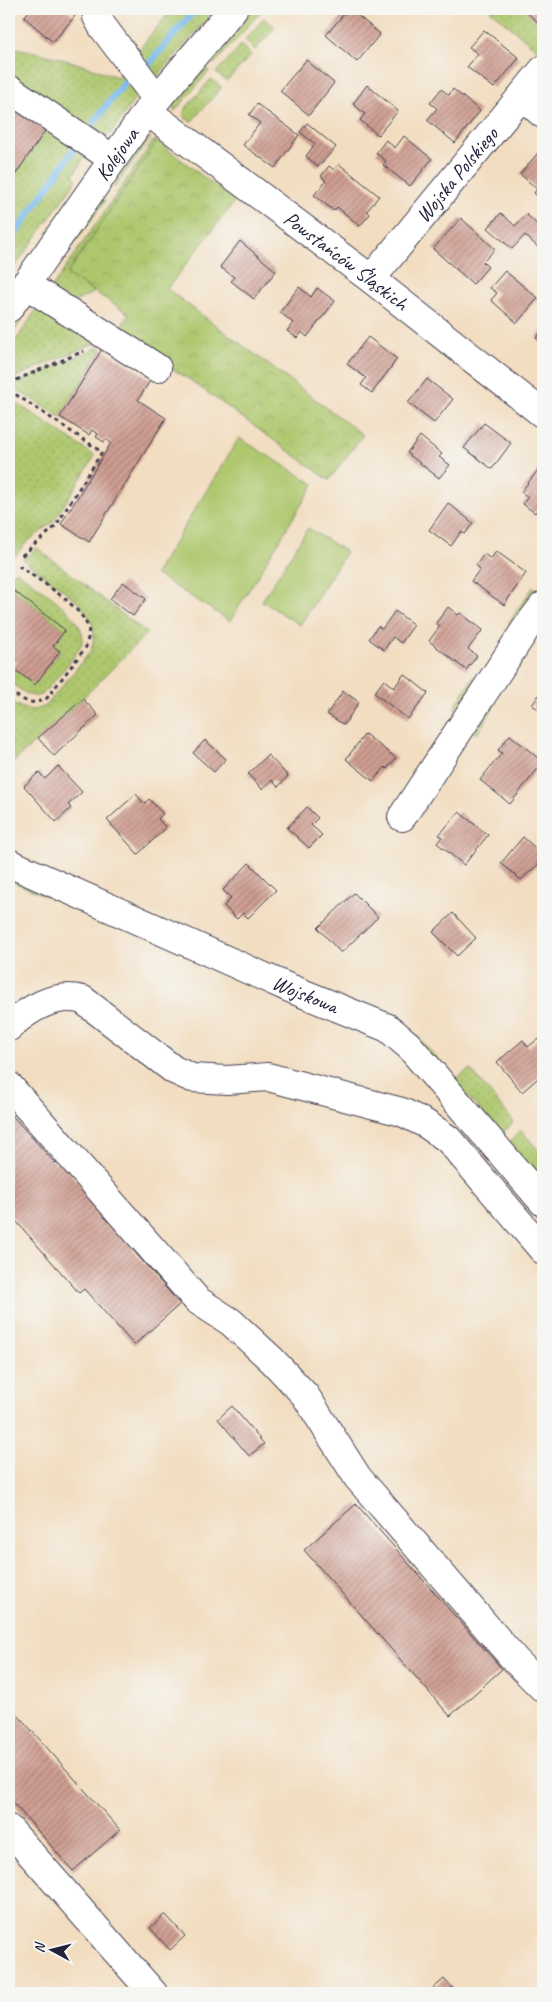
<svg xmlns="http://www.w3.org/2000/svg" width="552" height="2002" viewBox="0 0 552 2002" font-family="Caveat,sans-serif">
	<defs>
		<pattern id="grass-dots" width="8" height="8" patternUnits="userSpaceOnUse" patternTransform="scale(1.25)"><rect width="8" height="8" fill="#aec76d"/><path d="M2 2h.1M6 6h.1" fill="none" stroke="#95ab5f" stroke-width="1.8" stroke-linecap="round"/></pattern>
		<pattern id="park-crowns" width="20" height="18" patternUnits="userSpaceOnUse" patternTransform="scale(1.25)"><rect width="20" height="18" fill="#aec76d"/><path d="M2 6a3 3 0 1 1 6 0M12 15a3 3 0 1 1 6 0" fill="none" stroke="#95ab5f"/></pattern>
		<pattern id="building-hatch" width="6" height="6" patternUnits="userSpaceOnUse" patternTransform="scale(1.25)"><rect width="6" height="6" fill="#cf9e92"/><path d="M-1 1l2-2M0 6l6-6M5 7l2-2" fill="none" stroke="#a88078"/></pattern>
	</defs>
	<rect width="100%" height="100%" fill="#f6f6f2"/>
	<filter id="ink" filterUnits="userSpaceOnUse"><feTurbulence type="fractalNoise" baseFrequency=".02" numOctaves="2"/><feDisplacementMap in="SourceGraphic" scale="10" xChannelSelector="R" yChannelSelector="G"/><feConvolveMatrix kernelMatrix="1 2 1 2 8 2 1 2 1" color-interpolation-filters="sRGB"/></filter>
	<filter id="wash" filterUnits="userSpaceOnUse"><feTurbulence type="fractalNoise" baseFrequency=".0096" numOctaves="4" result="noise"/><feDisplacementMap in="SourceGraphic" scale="20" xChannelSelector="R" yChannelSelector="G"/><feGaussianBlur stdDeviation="1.12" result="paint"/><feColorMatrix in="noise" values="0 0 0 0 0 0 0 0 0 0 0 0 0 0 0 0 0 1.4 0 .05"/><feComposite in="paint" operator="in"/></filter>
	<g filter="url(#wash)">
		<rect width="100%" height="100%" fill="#f2ddc0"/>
		<g fill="url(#grass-dots)" stroke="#687454">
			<polygon points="172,9 217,9 155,78 132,58"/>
			<polygon points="253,9 263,9 214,64 212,58"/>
			<polygon points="489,9 527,9 526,11 543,27 543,46 539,51"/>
			<polygon points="264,18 275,27 255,50 245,40"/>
			<polygon points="241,45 251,55 227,81 216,73"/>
			<path d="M9,47C46,53 81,64 117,77L126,66L139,93L111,133L103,137L9,74Z"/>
			<polygon points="205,68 209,71 174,112 173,102 201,70"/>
			<polygon points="211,79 222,87 191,122 184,117 185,109"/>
			<polygon points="49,125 86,155 73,175 77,179 9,275 9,184"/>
			<polygon points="147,137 151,138 114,188 110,184 140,141"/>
			<polygon points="153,141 157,141 67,274 94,292 71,304 49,292"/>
			<polygon points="100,197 105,201 45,283 41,279"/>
			<polygon points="29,298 35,300 9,339 9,327"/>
			<polygon points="40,304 97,342 9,380 9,351"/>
			<polygon points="98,347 102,349 60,417 11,386"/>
			<polygon points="9,398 95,456 53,522 27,542 15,556 9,554"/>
			<path d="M37,548L147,633L83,698L9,766V700C21,709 32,713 46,706L91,651C93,643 95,635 93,627C90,604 42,575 23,560Z"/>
			<path d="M16,571C33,584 93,620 81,645C76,657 52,682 43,694C30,701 19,688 9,681V674L13,668L35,684L60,651L53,646L65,630L9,587V577Z"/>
			<polygon points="533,587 540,591 513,628 508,624"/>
			<polygon points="473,677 479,681 460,712 454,708"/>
			<polygon points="491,700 496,703 477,734 471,730"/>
			<polygon points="9,876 114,921 115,926 9,880"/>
			<polygon points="405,1023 456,1079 470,1069 514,1122 502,1133 402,1027"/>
			<polygon points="521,1130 543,1156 543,1171 540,1175 534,1177 508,1143"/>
		</g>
		<polygon fill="url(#park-crowns)" stroke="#687454" points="157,141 235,201 167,289 363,435 329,480 190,380 117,333 129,314 67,274"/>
		<g fill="#aec76d" stroke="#687454">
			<polygon points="239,438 314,484 230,621 155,574"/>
			<polygon points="308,528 346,552 300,625 262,601"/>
		</g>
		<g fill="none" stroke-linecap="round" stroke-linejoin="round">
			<g stroke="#77b9ed" stroke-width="7">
				<polyline points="148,65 196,9"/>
				<polyline points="94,122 125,82"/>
				<polyline points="9,243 77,145"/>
			</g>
		</g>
		<g id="blocks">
			<g fill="url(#building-hatch)">
				<polygon points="31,9 66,9 75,16 53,42 24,17"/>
				<polygon points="348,9 350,9 380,34 357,62 326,35"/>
				<polygon points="527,9 543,9 542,26 525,11"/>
				<polygon points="484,30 519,58 494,88 467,67 478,54 469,47"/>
				<polygon points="306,60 334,83 309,115 280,91"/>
				<polygon points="367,85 398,111 378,135 360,120 365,114 353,104"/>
				<polygon points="441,89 449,95 453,89 480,111 455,143 427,120 437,108 430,103"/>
				<polygon points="13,100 49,125 9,184 9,106"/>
				<polygon points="257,104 299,135 275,168 243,145 260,123 249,115"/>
				<polygon points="307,123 336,147 318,167 306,156 315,144 300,132"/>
				<polygon points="404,136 432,159 410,186 383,165 386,161 376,153 386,140 395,148"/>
				<polygon points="543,147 543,201 534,193 537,189 520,174"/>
				<polygon points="339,164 379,196 367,211 370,214 360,226 337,207 334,211 314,195 326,181 321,176 329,166 334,170"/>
				<polygon points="501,213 515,226 526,214 543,230 543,252 525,235 512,249 488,228"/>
				<polygon points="461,218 495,249 483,262 488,267 473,284 433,249"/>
				<polygon points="240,241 276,271 254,299 231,281 234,277 220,267"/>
				<polygon points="505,271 538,298 517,323 491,300 497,293 490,288"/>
				<polygon points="299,287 311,297 317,288 335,301 307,337 302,332 297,338 287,331 293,323 280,312"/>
				<polygon points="543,330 543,344 536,338"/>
				<polygon points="368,337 397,359 372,393 361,385 366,378 347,364"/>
				<polygon points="102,349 151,379 138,400 166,418 89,542 61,524 111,443 106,439 104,442 96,437 98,434 92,430 89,435 60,417"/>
				<polygon points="427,379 453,399 434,423 408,403"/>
				<polygon points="484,423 511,443 492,469 464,448"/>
				<polygon points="420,436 442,454 439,457 450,465 439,478 407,453"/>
				<polygon points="541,466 543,467 543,508 540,506 535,513 523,504 528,497 521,492"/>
				<polygon points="448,503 473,523 465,534 461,532 451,546 429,530"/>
				<polygon points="496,551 526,573 504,605 471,581 480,569 476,565 484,554 491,559"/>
				<polygon points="123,582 146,599 133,616 110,599"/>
				<polygon points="9,587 65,630 53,646 60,651 35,685 13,668 17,662 9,658"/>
				<polygon points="448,607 458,615 460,613 483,630 468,649 477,656 466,670 429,641 440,626 436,623"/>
				<polygon points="395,611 414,625 401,643 393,637 384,650 369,639 378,626 382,629"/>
				<polygon points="404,674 428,693 408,719 374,693 384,680 394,688"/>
				<polygon points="543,689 543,712 532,705"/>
				<polygon points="343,691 359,702 344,725 327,714"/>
				<polygon points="83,699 98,715 54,756 38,738"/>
				<polygon points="365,734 396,758 387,769 385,767 373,781 346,759"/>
				<polygon points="510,735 543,762 510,804 480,780 502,753 498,750"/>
				<polygon points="205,740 226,759 214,772 193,753"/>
				<polygon points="268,755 288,776 278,787 272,780 262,789 248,774"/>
				<polygon points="58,766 82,792 68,805 71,808 56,822 24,786 39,772 45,779"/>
				<polygon points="136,794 144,804 149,799 163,814 158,819 166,828 138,854 107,820"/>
				<polygon points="307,807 318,818 311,825 322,835 309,848 287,828"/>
				<polygon points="459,812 488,835 464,865 437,843 442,837 439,835"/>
				<polygon points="523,837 543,855 543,860 521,880 501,863"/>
				<polygon points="249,863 276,890 248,918 243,913 237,919 224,906 231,898 223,890"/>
				<polygon points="354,893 378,917 341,953 318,928"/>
				<polygon points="453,913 476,938 457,956 433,932"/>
				<polygon points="538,1039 543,1045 543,1074 522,1092 497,1062 523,1040 528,1047"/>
				<polygon points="9,1112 55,1163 59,1160 135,1246 132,1249 180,1304 134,1345 84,1289 79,1293 9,1213"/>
				<polygon points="232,1406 264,1444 249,1456 218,1419"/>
				<polygon points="356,1504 502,1669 450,1716 304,1550"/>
				<polygon points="9,1705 120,1830 73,1871 9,1798"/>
				<polygon points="165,1914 185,1936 170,1950 150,1928"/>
				<polygon points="444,1979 457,1993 428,1993"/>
			</g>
		</g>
	</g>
	<g filter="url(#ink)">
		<use href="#blocks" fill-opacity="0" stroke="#413e4f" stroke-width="1"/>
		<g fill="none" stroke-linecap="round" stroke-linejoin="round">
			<g stroke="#413e4f" stroke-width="30">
				<g id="minor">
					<polyline points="97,9 97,17 102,26 157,99"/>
					<polyline points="11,90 113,159"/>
					<polyline points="522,96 543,114"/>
					<path id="s1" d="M147,111L371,279L543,414"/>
					<path id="s2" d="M371,279L543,70"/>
					<polyline points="25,284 157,368"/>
					<path id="s3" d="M9,308L147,111L233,9"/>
					<polyline points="402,817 527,627 543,606"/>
					<path id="s4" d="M9,863L287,987L388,1028L409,1046L543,1202"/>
					<path d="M9,1027C28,1009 56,992 83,1000L174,1070L192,1078L227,1080L268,1077L402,1112L426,1124L448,1139L543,1250"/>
					<polyline points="9,1086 197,1300 231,1322 272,1360 305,1395 358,1478 516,1661 543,1688"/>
					<polyline points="9,1829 153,1993"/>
				</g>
			</g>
			<g stroke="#413e4f" stroke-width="3" stroke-dasharray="4 4" stroke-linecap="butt">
				<polyline points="9,383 84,351"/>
				<polyline points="9,390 102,452 55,527 19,558"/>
				<path d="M9,691C22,700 32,707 47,698L86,647C87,641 90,634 88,628C82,605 38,580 19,566"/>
			</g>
			<use href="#minor" stroke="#fff" stroke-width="28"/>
		</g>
	</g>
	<g text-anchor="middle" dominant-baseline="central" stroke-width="4" stroke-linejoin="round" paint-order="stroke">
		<g font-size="21" fill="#22223b" stroke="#f6f6f2">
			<text stroke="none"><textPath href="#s3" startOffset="188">Kolejowa</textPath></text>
			<text stroke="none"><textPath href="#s2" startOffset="135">Wojska Polskiego</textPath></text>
			<text stroke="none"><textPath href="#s1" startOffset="249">Powstańców Śląskich</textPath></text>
			<text stroke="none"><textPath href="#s4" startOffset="324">Wojskowa</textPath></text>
		</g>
	</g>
	<rect width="552" height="2002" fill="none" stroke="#f6f6f2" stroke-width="30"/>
	<g transform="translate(52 1950) rotate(277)" stroke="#f6f6f2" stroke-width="4" paint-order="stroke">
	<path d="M0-4L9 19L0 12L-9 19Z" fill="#22223b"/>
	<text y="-8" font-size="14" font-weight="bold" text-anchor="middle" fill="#22223b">N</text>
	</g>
</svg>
